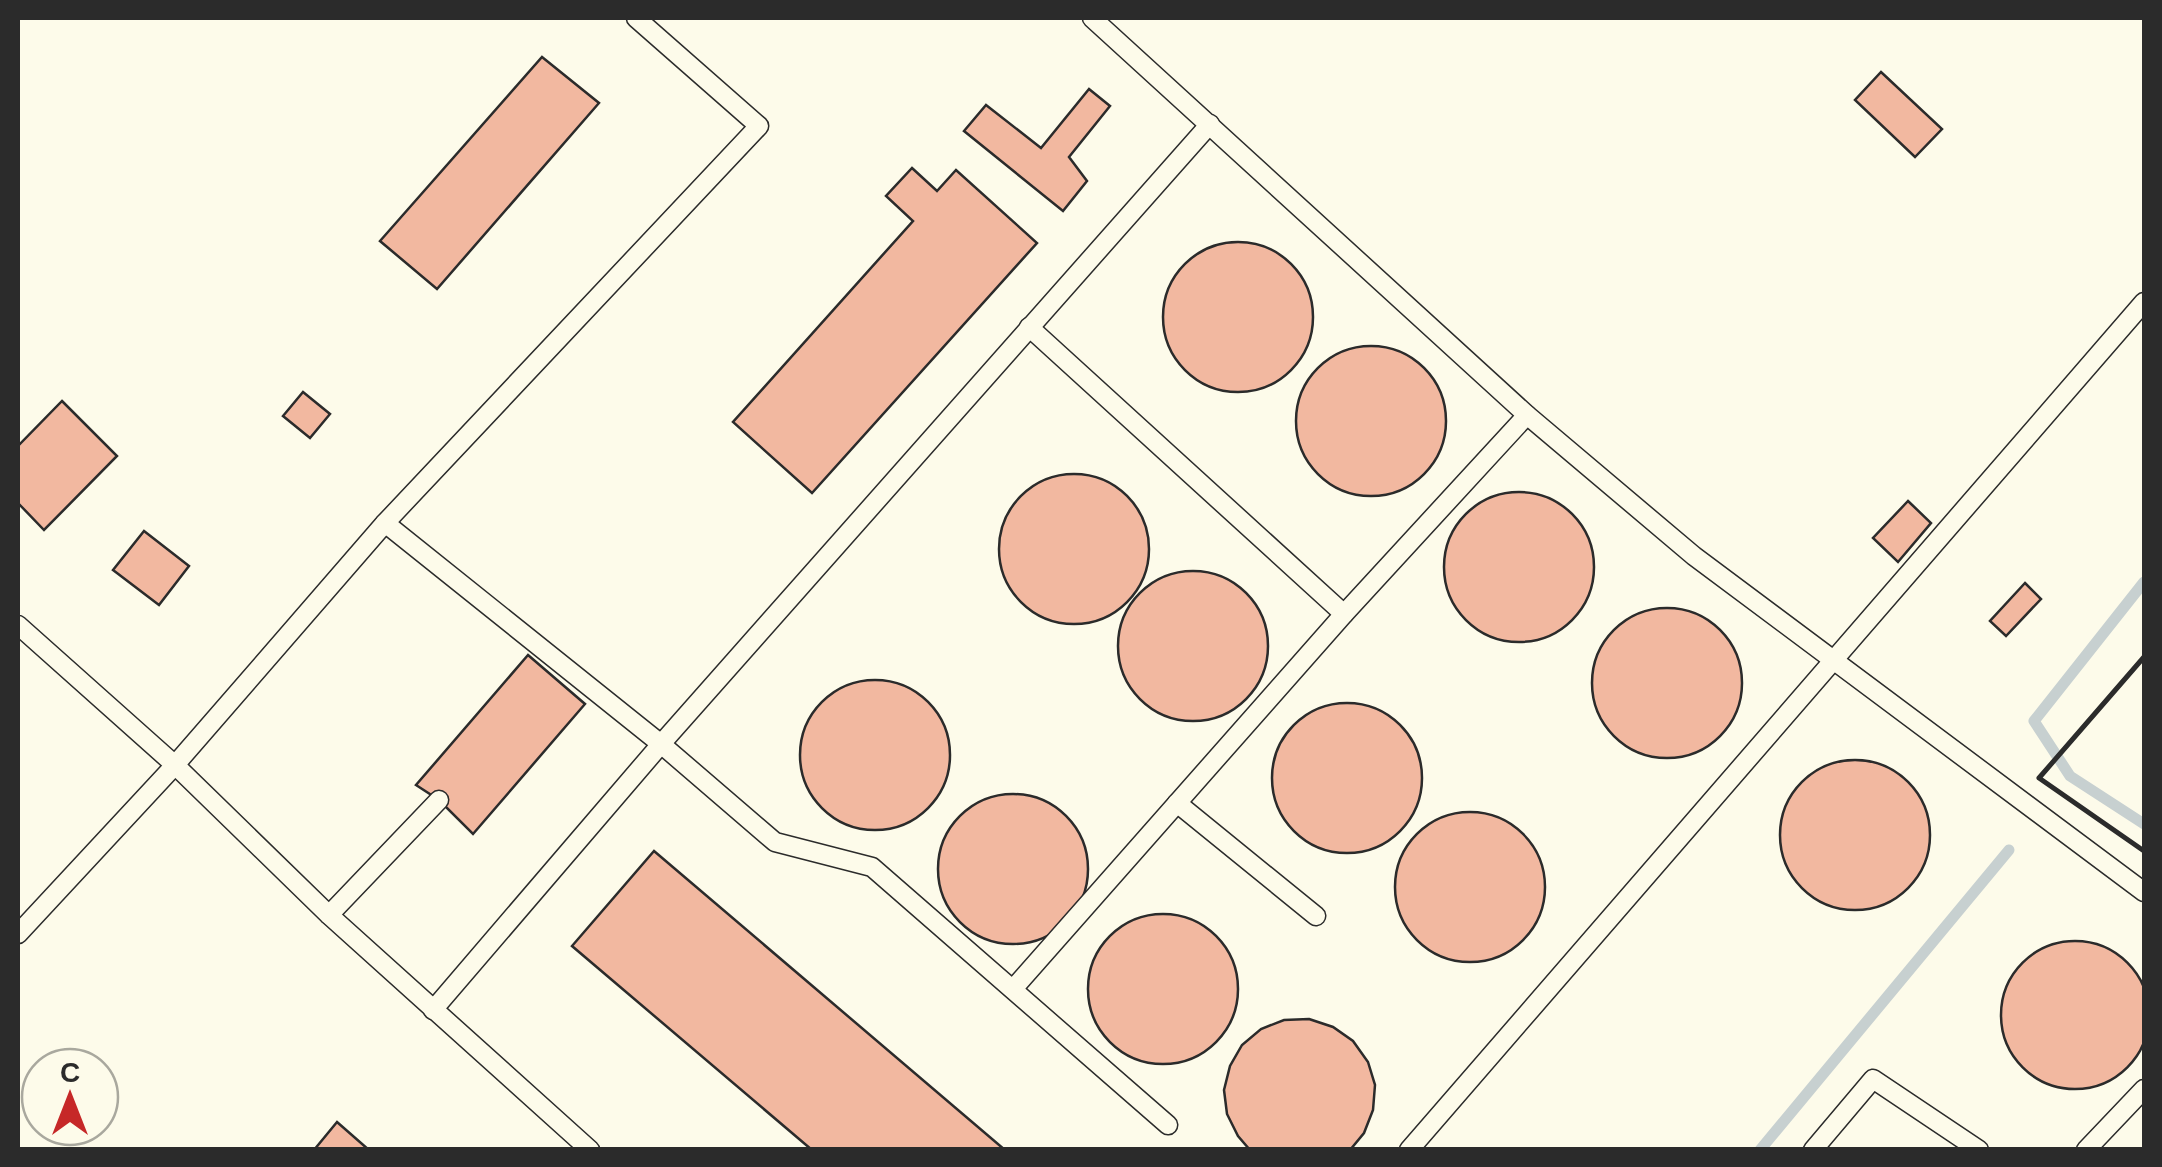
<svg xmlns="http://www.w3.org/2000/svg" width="2162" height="1167" viewBox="0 0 2162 1167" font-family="'DM Sans',sans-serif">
	<rect width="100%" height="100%" fill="#fdfbea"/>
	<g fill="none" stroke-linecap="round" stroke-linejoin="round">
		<g stroke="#c7d0d0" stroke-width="11">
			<polyline points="2144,582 2034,721 2070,776 2144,824"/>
			<polyline points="1760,1150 2009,850"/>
		</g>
	</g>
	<g fill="#f2b8a0" stroke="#2b2b2b" stroke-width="2.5">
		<polygon points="542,57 599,103 437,289 380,241"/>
		<polygon points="1881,72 1942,129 1915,157 1855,100"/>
		<polygon points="1089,89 1110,106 1069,157 1087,181 1063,211 964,131 986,105 1041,148"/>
		<polygon points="912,168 937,191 956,170 1037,243 812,493 733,422 913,221 886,196"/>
		<circle cx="1238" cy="317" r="75"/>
		<circle cx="1371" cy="421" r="75"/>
		<polygon points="303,392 330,414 310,438 283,416"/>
		<polygon points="62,401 117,456 44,530 18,503 18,446"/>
		<circle cx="1074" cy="549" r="75"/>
		<circle cx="1519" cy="567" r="75"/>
		<polygon points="1908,501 1931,523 1898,562 1873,538"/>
		<polygon points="144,531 189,566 159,605 113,570"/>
		<circle cx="1193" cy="646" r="75"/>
		<polygon points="2025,583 2041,599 2006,636 1990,621"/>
		<circle cx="1667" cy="683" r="75"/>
		<polygon points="528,655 585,704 473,834 439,800 416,785"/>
		<circle cx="875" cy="755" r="75"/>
		<circle cx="1347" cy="778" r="75"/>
		<circle cx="1855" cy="835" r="75"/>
		<circle cx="1013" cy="869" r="75"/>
		<circle cx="1470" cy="887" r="75"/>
		<polygon points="654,851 1005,1150 812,1150 572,946"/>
		<circle cx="1163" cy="989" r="75"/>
		<circle cx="2075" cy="1015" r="74"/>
		<polygon points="1309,1019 1333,1027 1353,1041 1368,1062 1375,1085 1373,1110 1364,1133 1350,1150 1250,1150 1238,1136 1227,1114 1224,1090 1230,1066 1242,1045 1261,1029 1284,1020"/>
		<polygon points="337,1122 369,1150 314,1150"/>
	</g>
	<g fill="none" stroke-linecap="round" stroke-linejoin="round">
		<g stroke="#2b2b2b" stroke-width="21">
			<g id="lane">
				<polyline points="1092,18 1527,415 1694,556 2144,892"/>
				<polyline points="1029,327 1344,614"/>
				<polyline points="385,523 661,744 775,842 872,867 1168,1125"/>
				<polyline points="18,625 175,765 329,915 590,1150"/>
				<polyline points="1177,803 1316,916"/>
				<polyline points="329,915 439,800"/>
				<polyline points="18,934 175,765 385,523 759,126 636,18"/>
				<polyline points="1013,989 1344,614 1527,415"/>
				<polyline points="433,1010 661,744 1210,124"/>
				<polyline points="1409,1150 2144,302"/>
				<polyline points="1813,1150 1873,1079 1979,1150"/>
				<polyline points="2086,1150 2144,1089"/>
			</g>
		</g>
		<use href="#lane" stroke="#fdfbea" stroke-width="18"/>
		<polyline stroke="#2b2b2b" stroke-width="5" points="2144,657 2039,778 2144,851"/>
	</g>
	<rect width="2162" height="1167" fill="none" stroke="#2b2b2b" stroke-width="40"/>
	<g transform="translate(70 1097)"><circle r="48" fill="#fdfbea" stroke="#a9a89e" stroke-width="2.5"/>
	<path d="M0-8L18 38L0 25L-18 38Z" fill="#c62828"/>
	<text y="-15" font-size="28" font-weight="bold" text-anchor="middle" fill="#2b2b2b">С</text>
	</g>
</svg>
